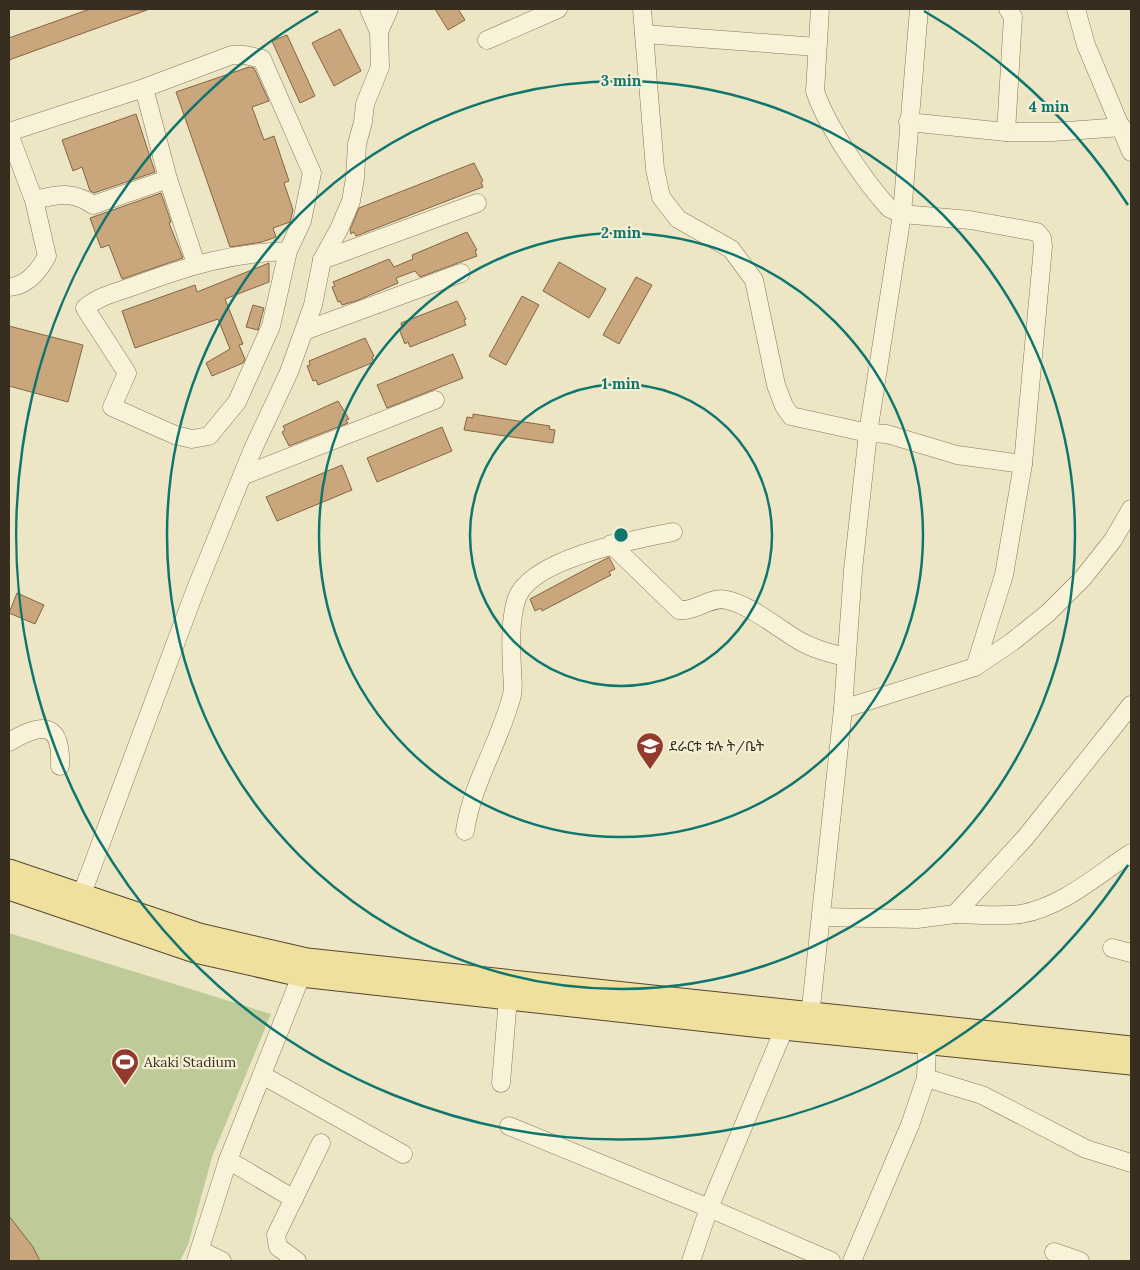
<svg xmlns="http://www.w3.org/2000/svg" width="1140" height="1270" viewBox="0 0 1140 1270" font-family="Lora,'Noto Sans Ethiopic',serif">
	<rect width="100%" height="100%" fill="#ede6c5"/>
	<polygon fill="#becb99" points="9,933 271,1014 212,1157 188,1245 180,1261 9,1261"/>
	<g fill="#caa67c" stroke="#866542">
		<polygon points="90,9 147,10 9,60 9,38"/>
		<polygon points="435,9 458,9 465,20 448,30"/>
		<polygon points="340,29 361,71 334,86 312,43"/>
		<polygon points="287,35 315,96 300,103 272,41"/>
		<polygon points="249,67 254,68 269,101 252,107 264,140 274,136 289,181 284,183 293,210 290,222 273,228 276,237 262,242 230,247 176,92"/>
		<polygon points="136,114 155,172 94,193 90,191 82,167 73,171 62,140"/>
		<polygon points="474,163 483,181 481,182 483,187 356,236 354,232 351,234 350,230 359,208"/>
		<polygon points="161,193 171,222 169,223 183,258 122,279 109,245 101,248 90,218"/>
		<polygon points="467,232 477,250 475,251 477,256 420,277 415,271 396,278 398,283 356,301 342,305 340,301 338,302 332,287 335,286 333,282 389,259 394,267 413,259 412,255"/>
		<polygon points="559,262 606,289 589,318 543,291"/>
		<polygon points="269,263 269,282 225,299 243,344 239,345 245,359 243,363 212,376 206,363 230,349 218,319 135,348 122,311 195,285 197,292"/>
		<polygon points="636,277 652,285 619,344 603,335"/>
		<polygon points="522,296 539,305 506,365 489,356"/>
		<polygon points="457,301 466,319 464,320 466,325 410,347 408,342 405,344 399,329 402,328 401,323"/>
		<polygon points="253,305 264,308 258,330 246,327"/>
		<polygon points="9,326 83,345 68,402 9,386"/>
		<polygon points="365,338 374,356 372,357 374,362 318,385 316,380 313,381 307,366 310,365 309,361"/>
		<polygon points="453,354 463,378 387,408 377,385"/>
		<polygon points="338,401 349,419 346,420 348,423 289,446 282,432 285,430 283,426"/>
		<polygon points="473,414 550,426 549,429 555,430 553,443 464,430 467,417 473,418"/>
		<polygon points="442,427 452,451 377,482 367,458"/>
		<polygon points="342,465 352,490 277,521 266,497"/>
		<polygon points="609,557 615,569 609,572 611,575 542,611 541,608 535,611 530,599"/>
		<polygon points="17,593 44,605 35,624 9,613"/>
		<polygon points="9,1216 33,1247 40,1261 9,1261"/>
	</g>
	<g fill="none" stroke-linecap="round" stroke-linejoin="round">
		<g stroke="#87785b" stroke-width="19">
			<g id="minor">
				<path d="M642,9L655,169L661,197L678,219L731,249L754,280L776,385L784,406L791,416L868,433L887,434L957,455L1023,464L1043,247L1042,238L1037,232L970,220L902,214L889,208C865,182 826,125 815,91L820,9"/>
				<polyline points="1076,9 1086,45 1131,152"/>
				<polyline points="379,32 389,9"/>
				<polyline points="644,34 817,47"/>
				<polyline points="487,40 558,9"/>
				<polyline points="144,88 168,179 196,264"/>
				<polyline points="908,122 1006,132 1053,132 1122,127"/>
				<path d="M9,132L144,88L232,55H245L262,59L312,173L302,221L288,251L271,326L237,402L209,436L192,439L175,435L112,407L127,373L85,308C99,296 117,292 134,286C188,266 230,253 288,251"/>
				<polyline points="1006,132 1013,17 1008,9"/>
				<path d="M9,134L34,200L47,256C39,271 27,286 9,287"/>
				<path d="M34,200C56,195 72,190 93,205L168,179"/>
				<polyline points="322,260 477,203"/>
				<polyline points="304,331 461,273"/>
				<polyline points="242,476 435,400"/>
				<path d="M611,544L679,610C696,612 710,596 727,600C750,605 778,628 798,640C813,649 829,653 846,657"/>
				<polyline points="975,667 1004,575 1023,464"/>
				<polyline points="843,709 975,667 1012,642 1048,613 1083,578 1113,540 1131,509"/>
				<path d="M9,742C40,724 62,719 60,766"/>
				<path d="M465,831C472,783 500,742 512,695C514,687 512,677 512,669C511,647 510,621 516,601C527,559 636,539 673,532"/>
				<polyline points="77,907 195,591 253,449 289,372 313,305 322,260 339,229 351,201 355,178 357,144 363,122 365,104 380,67 379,32 369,9"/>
				<path d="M955,914C976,914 1000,917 1021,914C1062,907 1097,875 1131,853"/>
				<polyline points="821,917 917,919 955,914 1025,838 1131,705"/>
				<polyline points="1112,948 1131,953"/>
				<polyline points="809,1026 843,709 853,570 868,433 902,214 919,9"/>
				<polyline points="262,1075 403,1154"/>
				<polyline points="926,1078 982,1095 1086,1149 1131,1163"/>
				<polyline points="501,1083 508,998"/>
				<polyline points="509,1126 709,1208 831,1261"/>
				<polyline points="228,1160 294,1199"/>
				<polyline points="200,1250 222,1261"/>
				<polyline points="1054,1252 1080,1261"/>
				<polyline points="196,1261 228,1160 301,976"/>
				<polyline points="297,1261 278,1247 276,1235 321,1143"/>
				<polyline points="691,1261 709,1208 784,1029"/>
				<polyline points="852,1261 910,1125 926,1078 927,1043"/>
			</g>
		</g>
		<g stroke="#55462f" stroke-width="23">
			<g id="major">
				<polyline points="9,870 199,934 307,959 1131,1047"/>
				<polyline points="9,889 195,952 301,976 762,1027 1131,1064"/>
			</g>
		</g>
		<use href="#minor" stroke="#f8f2d8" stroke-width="18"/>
		<use href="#major" stroke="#efe09e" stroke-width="21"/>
	</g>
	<g fill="none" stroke="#0f766e" stroke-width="2.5">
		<circle cx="621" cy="535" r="151"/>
		<circle cx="621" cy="535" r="302"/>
		<circle cx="621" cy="535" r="454"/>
		<path d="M1128 865A605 605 0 1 1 318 11M924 11A605 605 0 0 1 1128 205"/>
	</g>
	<defs>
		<g id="school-pin" transform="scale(1.4375)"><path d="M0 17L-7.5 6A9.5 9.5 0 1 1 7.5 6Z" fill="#943a2d" stroke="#f4efd4"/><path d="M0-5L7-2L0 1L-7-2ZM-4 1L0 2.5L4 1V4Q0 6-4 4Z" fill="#fff"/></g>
		<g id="stadium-pin" transform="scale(1.4375)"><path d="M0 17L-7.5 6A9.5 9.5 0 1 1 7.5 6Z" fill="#943a2d" stroke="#f4efd4"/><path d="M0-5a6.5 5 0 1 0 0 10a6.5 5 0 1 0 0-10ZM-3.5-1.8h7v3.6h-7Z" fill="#fff"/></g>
	</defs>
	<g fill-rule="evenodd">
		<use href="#school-pin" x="650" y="746"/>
		<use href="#stadium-pin" x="125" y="1062"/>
	</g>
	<g text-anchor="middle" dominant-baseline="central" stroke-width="4.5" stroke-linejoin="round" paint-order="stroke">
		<g font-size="14" fill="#382e1f" stroke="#f4efd4" text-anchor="start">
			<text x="669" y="746">ደራርቱ ቱሉ ት/ቤት</text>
			<text x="144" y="1062">Akaki Stadium</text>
		</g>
	</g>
	<circle cx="621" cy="535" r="8" fill="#0f766e" stroke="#f4efd4" stroke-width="2.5"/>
	<g font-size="15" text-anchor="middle" font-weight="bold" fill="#0f766e" stroke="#f4efd4" stroke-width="4.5" stroke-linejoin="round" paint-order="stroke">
		<text x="621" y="86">3 min</text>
		<text x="1049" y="112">4 min</text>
		<text x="621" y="238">2 min</text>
		<text x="621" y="389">1 min</text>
	</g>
	<rect width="1140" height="1270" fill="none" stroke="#382e1f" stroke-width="20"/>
</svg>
